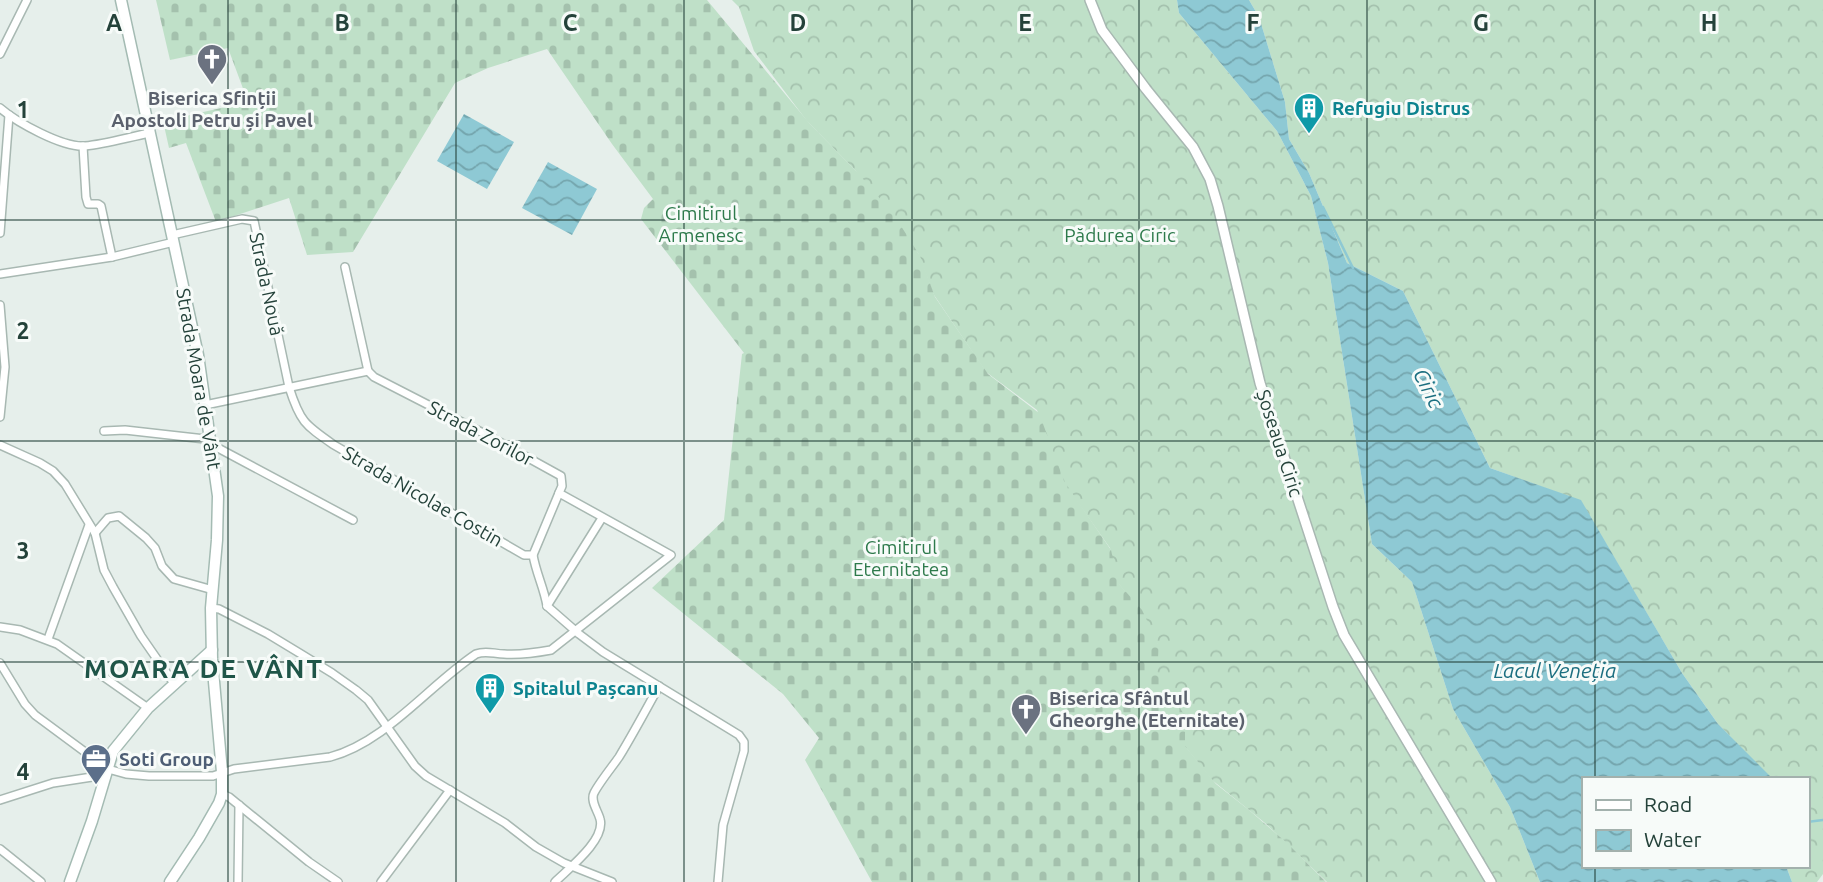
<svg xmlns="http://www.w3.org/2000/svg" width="1823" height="882" viewBox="0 0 1823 882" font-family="Ubuntu,sans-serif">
	<defs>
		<pattern id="forest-crowns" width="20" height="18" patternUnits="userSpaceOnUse" patternTransform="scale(1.75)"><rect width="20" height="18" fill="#bfe0c8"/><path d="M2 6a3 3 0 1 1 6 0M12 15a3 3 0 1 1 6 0" fill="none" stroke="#a4c1ad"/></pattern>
		<pattern id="cemetery-stones" width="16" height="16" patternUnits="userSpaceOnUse" patternTransform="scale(1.75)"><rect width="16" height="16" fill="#bfe0c8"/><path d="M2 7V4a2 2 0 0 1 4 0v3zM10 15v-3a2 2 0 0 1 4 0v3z" fill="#a4c1ad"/></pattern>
		<pattern id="water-waves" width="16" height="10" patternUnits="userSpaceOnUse" patternTransform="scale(1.75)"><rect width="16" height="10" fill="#8ec9d4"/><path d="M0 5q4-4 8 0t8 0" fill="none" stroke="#74a5ad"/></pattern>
	</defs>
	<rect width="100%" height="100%" fill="#e6efeb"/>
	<g fill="url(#forest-crowns)">
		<polygon points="732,0 1177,0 1179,13 1277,131 1311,196 1328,263 1372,544 1412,582 1453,709 1510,807 1540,882 1327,882 1265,823 1212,780 1183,744 1156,672 1158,645 1140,609 1117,582 1110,548 1062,480 1037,410 986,372 934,295 918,253 855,170 807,121 754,51 739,7"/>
		<polygon points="1249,0 1823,0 1823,874 1817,882 1792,882 1786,866 1807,866 1807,779 1771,779 1718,724 1682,673 1581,501 1490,468 1403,291 1347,263 1309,173 1289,139 1285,102 1259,17"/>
	</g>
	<polygon fill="url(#cemetery-stones)" points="156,0 707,0 810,124 858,173 894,215 920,256 935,297 988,374 1039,413 1064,481 1111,550 1119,584 1142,610 1159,646 1157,672 1185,716 1185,746 1216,784 1249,810 1287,843 1326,882 872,882 805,760 819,738 783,694 652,588 724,520 742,354 744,353 641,219 644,208 653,199 612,144 547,49 488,68 455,83 353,252 307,255 289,198 216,222 186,143 169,148 163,121 248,102 228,48 170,60"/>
	<g fill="url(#water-waves)">
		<polygon points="1177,0 1249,0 1259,17 1285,102 1289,139 1309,173 1347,263 1403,291 1490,468 1581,500 1682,673 1718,724 1771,777 1771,779 1583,779 1583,866 1786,866 1792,882 1540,882 1510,807 1453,709 1412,582 1372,544 1328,263 1311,196 1277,131 1179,13"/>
		<polygon points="464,114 514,142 487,189 437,161"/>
		<polygon points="548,162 597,189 572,235 522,208"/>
	</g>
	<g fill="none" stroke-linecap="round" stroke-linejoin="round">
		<g stroke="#8ec9d4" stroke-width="2.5">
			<polyline points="1323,207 1353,268"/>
			<polyline points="1807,822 1823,820"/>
		</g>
		<g stroke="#a8b8b2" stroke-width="10">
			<g id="minor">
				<polyline points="0,54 27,0"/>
				<path d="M0,108C16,122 63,148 85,146C106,144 129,137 150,133"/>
				<polyline points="83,146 86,197 88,204 98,204 101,206 112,257"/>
				<polyline points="0,233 9,115"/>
				<path d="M172,235L242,219L254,221L289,387C300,422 305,425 334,445L524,555H533C536,573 544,588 547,606"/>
				<polyline points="0,274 112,257 174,242"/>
				<polyline points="0,305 5,367 0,417"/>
				<polyline points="205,405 368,371"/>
				<polyline points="104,431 125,430 205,439 210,438"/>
				<polyline points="0,445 40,463 53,471 65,484 95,533 104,570 113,587 141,636 175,685"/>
				<polyline points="211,448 218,448 353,520"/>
				<polyline points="95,533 108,518 119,516 146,538 155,548 162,566 174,579 213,590"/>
				<polyline points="533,555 559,493"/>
				<polyline points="547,606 579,634 603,652 739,735 744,742 744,751 723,825 718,882"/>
				<polyline points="547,606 602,518"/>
				<polyline points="211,608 219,609 268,634 301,654 332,673 356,690 368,700 415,766 426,776 505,823 536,847 564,863 612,882"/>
				<polyline points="0,627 20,630 57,644 148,708"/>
				<polyline points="48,639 89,525"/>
				<path d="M0,663L25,704L35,715L108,769L126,774L149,776H213L234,769L330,757C386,742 428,686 476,654C486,650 494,654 504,654C520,655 535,653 551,650L671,555L559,493L562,486L561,476L485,434L374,377L368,371L345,267"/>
				<polyline points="222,794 229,797 309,862 338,882"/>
				<polyline points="0,800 53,783 92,777 108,769"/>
				<polyline points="0,849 41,882"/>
				<polyline points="238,882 239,805"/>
				<polyline points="381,882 450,790"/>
				<path d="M555,882C568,869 606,840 600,819C598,811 590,801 594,793C599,783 612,767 619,757C633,734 646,710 659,686"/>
			</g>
		</g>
		<g stroke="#a8b8b2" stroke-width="12">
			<polyline id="tertiary" points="1090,0 1102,30 1146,89 1193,147 1210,179 1218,206 1260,383 1333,607 1344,635 1491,882"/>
		</g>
		<g stroke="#a4bbb3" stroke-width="13">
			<g id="secondary">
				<polyline points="121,0 198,355 218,496 217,540 211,608 212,659 222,772 222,794 219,803 199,838 170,882"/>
				<polyline points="70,882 92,821 113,751 148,708 212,650"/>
			</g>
		</g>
		<use href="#minor" stroke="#fff" stroke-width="7"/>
		<use href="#tertiary" stroke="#fff" stroke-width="9"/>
		<use href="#secondary" stroke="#fff" stroke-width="10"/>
	</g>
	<path fill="none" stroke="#24423a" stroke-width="2" stroke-opacity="0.55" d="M228,0V882M456,0V882M684,0V882M912,0V882M1139,0V882M1367,0V882M1595,0V779M0,220H1823M0,441H1823M0,662H1823M1595,866V882"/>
	<defs>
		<g id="church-pin" transform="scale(1.575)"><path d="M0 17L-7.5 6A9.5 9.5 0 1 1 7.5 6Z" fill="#6b7280" stroke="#f7fbf9"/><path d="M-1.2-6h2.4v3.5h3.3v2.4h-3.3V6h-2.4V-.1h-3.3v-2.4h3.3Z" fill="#fff"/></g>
		<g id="building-pin" transform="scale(1.575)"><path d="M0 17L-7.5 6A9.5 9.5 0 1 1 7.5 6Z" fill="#0f9aa8" stroke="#f7fbf9"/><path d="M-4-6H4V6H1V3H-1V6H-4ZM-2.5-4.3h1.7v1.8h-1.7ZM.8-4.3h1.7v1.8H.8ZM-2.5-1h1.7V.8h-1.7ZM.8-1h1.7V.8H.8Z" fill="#fff"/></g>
		<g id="office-pin" transform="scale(1.575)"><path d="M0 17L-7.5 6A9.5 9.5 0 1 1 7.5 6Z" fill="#5c6f8a" stroke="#f7fbf9"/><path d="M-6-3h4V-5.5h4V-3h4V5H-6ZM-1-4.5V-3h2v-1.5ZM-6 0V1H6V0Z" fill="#fff"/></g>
	</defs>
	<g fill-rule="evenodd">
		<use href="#church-pin" x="212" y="59"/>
		<use href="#building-pin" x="1309" y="108"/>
		<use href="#building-pin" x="490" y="688"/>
		<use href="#church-pin" x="1026" y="709"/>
		<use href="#office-pin" x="96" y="759"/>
	</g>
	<g text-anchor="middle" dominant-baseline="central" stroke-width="6" stroke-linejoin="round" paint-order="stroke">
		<g font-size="19" font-weight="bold" fill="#5b616d" stroke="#f7fbf9">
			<text x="212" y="98">Biserica Sfinții<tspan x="212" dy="22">Apostoli Petru și Pavel</tspan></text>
			<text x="1049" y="698" text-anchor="start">Biserica Sfântul<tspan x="1049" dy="22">Gheorghe (Eternitate)</tspan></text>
		</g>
		<g font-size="19" font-weight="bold" fill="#0d838f" stroke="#f7fbf9" text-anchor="start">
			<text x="1332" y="108">Refugiu Distrus</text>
			<text x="513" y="688">Spitalul Pașcanu</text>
		</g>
		<g font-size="19" fill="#2d7a4b" stroke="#f7fbf9">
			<text x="701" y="213">Cimitirul<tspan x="701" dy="22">Armenesc</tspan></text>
			<text x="1120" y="235">Pădurea Ciric</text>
			<text x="901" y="547">Cimitirul<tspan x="901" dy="22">Eternitatea</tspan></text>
		</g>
		<g font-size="19" fill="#24423a" stroke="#f7fbf9">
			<text transform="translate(267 284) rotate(78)">Strada Nouă</text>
			<text transform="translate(199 379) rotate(80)">Strada Moara de Vânt</text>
			<text transform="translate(481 433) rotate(28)">Strada Zorilor</text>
			<text transform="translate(1280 443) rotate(72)">Șoseaua Ciric</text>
			<text transform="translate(423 496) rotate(30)">Strada Nicolae Costin</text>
		</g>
		<g font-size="19" font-weight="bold" fill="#4e5e75" stroke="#f7fbf9" text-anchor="start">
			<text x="119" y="759">Soti Group</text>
		</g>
		<g font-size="21" font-style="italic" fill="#1c6f80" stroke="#f7fbf9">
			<text transform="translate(1429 388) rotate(63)">Ciric</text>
			<text x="1555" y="670">Lacul Veneția</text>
		</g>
		<g font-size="26" font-weight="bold" letter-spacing="2" fill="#1f5548" stroke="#f7fbf9">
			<text x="204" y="668">MOARA DE VÂNT</text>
		</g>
	</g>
	<g font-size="23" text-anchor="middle" font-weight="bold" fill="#24423a" stroke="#f7fbf9" stroke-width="6" stroke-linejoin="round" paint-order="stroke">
		<text x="114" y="31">A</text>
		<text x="342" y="31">B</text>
		<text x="570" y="31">C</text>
		<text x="798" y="31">D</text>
		<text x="1025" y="31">E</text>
		<text x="1253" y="31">F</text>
		<text x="1481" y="31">G</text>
		<text x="1709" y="31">H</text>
		<text x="23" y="118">1</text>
		<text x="23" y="339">2</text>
		<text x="23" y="559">3</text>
		<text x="23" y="780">4</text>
	</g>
	<rect x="1582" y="777" width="228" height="91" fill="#f7fbf9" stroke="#a3b1ad" stroke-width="2"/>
	<rect x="1596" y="800" width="35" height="10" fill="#ffffff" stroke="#a3b1ad" stroke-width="2"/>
	<text x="1644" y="812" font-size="21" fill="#24423a">Road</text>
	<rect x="1596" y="830" width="35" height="21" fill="url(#water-waves)" stroke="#a3b1ad" stroke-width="2"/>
	<text x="1644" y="847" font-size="21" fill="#24423a">Water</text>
</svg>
